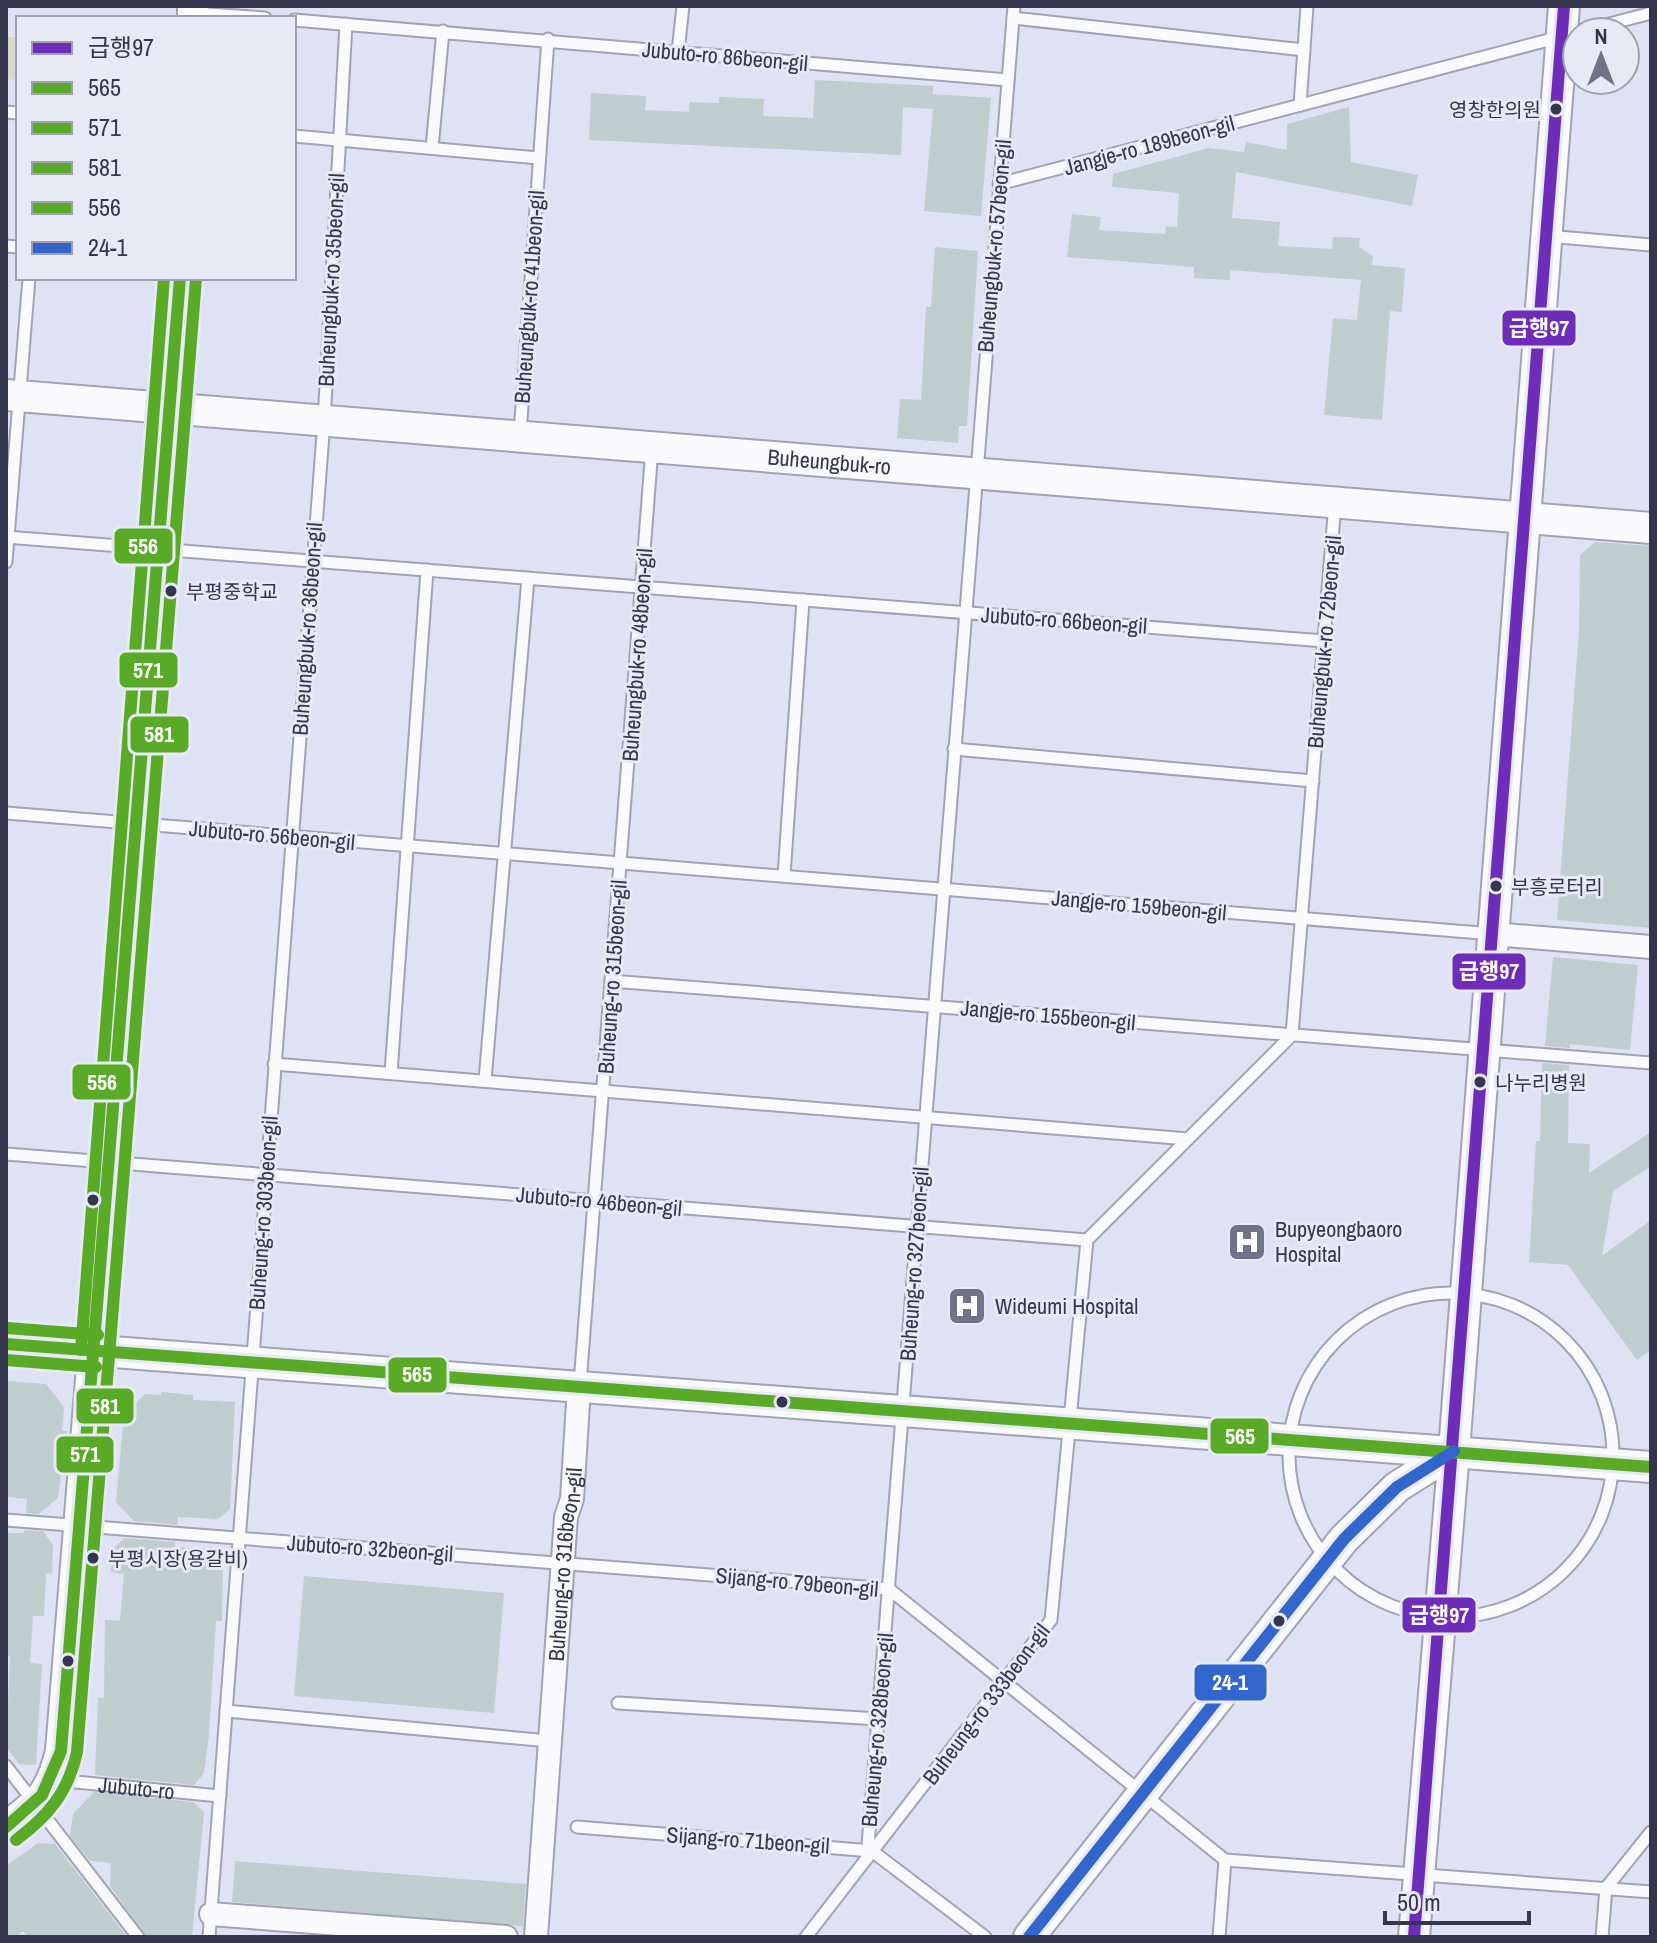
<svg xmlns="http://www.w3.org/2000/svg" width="1657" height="1943" viewBox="0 0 1657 1943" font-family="'Archivo Narrow','Noto Sans KR',sans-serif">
	<rect width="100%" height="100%" fill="#dfe1f4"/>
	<polygon fill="#dad8cb" points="6,37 18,37 18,80 6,79"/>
	<g fill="#bfcdcf">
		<polygon points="815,80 933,86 933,94 991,98 981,216 924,211 933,109 903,107 901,155 589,140 591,93 646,96 645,110 689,112 689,102 719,103 719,97 764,99 763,116 813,118"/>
		<polygon points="1349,107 1351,162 1418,175 1412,206 1236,172 1232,218 1280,222 1278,246 1332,249 1333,237 1360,238 1359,247 1373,256 1372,265 1405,268 1402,312 1390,311 1382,420 1324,415 1333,318 1357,320 1361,280 1230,270 1230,280 1194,278 1194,267 1067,257 1072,214 1101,217 1099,230 1165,234 1166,226 1177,227 1179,193 1112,187 1113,174 1209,148 1244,152 1246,142 1287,150 1287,124"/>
		<polygon points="935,247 978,251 967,426 959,426 958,443 897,438 900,399 921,400 926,307 931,307"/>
		<polygon points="1595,542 1651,546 1651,928 1557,920 1579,630 1580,555"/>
		<polygon points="1553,957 1638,965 1630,1050 1570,1044 1570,1048 1545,1046"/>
		<polygon points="1542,1063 1569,1065 1568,1143 1590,1144 1589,1173 1651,1132 1651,1166 1613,1191 1602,1256 1651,1220 1651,1350 1637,1360 1568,1265 1529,1262 1536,1141 1540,1141"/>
		<polygon points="6,1381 46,1384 64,1407 62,1431 67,1431 58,1498 39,1514 26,1513 27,1499 6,1497"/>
		<polygon points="161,1392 193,1395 193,1400 235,1402 230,1509 218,1519 178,1517 177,1525 134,1521 116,1502 124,1414 145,1394 161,1395"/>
		<polygon points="24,1530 43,1531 53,1545 52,1574 46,1573 44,1616 33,1616 30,1663 42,1664 36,1765 19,1764 6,1747 10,1656 6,1656 6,1533 24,1533"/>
		<polygon points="125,1538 175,1542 175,1547 215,1549 223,1558 222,1621 216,1621 209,1734 204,1773 194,1785 95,1775 98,1698 104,1698 105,1620 120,1621 124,1574 111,1572 113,1549"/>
		<polygon points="304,1576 504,1593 494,1713 294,1696"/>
		<polygon points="94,1792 193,1802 204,1812 192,1937 146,1937 110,1886 111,1863 90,1861 70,1836 73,1814"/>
		<polygon points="38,1843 55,1844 127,1937 28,1937 23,1931 15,1937 6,1937 6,1866"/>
		<polygon points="235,1861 526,1884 523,1926 232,1902"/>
	</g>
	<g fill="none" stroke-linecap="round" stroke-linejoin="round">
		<g stroke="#a1a3b5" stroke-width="15">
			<g id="lane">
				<polyline points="193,13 265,18"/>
				<polyline points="1013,18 1304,50"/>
				<polyline points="294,20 1008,80"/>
				<polyline points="1579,32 1651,13"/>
				<polyline points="678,52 683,6"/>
				<polyline points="1300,105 1307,6"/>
				<polyline points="6,112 18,113"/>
				<polyline points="294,136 538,158"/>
				<polyline points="432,148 443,31"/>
				<polyline points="999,184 1560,37"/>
				<polyline points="1547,236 1651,245"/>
				<polyline points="6,246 18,247"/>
				<polyline points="520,434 548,39"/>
				<polyline points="6,537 1324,641"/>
				<polyline points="6,562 29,278"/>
				<polyline points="954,749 1313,781"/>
				<polyline points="6,813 1493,934"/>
				<polyline points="784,876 803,600"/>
				<polyline points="611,981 1651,1063"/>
				<polyline points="274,1064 1188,1139"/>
				<polyline points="391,1073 427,570"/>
				<polyline points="485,1080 528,578"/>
				<polyline points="6,1154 1087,1240"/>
				<circle cx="1451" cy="1455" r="162"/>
				<polyline points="580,1384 652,448"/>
				<polyline points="6,1520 889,1589 1225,1860"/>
				<polyline points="618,1703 878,1719"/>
				<polyline points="226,1711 549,1741"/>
				<polyline points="6,1766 138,1937"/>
				<path id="s1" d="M55,1780L220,1796"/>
				<polyline points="577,1827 872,1851 985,1937"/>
				<polyline points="867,1858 1014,6"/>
				<polyline points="1225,1860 1651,1892"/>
				<polyline points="209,1937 324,421 346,24"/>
				<polyline points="806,1937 1051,1620 1087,1240 1292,1035 1335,503"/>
				<polyline points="1219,1937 1225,1860"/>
				<polyline points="1602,1937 1606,1888 1651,1832"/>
			</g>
		</g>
		<g stroke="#a1a3b5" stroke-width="26">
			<g id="street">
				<polyline points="1493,934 1651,947"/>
				<polyline points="211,1914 506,1937"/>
				<path id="s2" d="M536,1937L566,1517L572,1499L579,1387"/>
			</g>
		</g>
		<g stroke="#a1a3b5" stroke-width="34">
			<g id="secondary">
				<polyline points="193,18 193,6"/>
				<path id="s3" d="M6,395L1651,528"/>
				<polyline points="6,1344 1651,1467"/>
				<path d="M6,1827C40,1802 51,1793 61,1751L180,278"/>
				<polyline points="1029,1937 1344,1539 1397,1487 1454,1451"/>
				<polyline points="1414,1937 1454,1451 1564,6"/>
			</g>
		</g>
		<use href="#lane" stroke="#fafafd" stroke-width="11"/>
		<use href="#street" stroke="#fafafd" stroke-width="22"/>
		<use href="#secondary" stroke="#fafafd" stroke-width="30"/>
		<g stroke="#e7e9f5" stroke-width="18">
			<polyline id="bus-1" points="1414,1937 1564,6"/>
		</g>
		<g stroke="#e7e9f5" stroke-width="18">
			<polyline id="bus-2" points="6,1344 1651,1467"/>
		</g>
		<g stroke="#e7e9f5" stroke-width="18">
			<polyline id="bus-3" points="6,1827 42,1795 61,1751 180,278"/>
		</g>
		<g stroke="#e7e9f5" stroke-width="18">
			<g id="bus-4">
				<polyline points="6,1360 96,1367"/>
				<path d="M16,1840C48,1816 68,1793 77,1752L196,279"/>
			</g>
		</g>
		<g stroke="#e7e9f5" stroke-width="18">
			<g id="bus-5">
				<polyline points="7,1328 98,1335"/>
				<polyline points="81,1350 164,278"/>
			</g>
		</g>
		<g stroke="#e7e9f5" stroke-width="18">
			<polyline id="bus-6" points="1029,1937 1344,1539 1397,1487 1454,1451"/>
		</g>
		<use href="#bus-1" stroke="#6e2db9" stroke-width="12"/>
		<use href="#bus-2" stroke="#59aa27" stroke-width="12"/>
		<use href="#bus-3" stroke="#59aa27" stroke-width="12"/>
		<use href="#bus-4" stroke="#59aa27" stroke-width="12"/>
		<use href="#bus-5" stroke="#59aa27" stroke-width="12"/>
		<use href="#bus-6" stroke="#36c" stroke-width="12"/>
	</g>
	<defs>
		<g id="hospital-square" transform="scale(2)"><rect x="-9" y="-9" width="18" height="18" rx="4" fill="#707287" stroke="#e7e9f5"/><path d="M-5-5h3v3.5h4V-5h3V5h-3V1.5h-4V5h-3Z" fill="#fff"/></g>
	</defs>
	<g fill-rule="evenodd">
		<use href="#hospital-square" x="1247" y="1242"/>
		<use href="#hospital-square" x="967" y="1306"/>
	</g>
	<g fill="#34364d" stroke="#e7e9f5" stroke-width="3">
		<circle cx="1556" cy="109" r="7"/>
		<circle cx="171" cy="591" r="7"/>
		<circle cx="1496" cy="886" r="7"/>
		<circle cx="1480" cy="1082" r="7"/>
		<circle cx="93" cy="1200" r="7"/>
		<circle cx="782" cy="1402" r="7"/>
		<circle cx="93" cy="1558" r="7"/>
		<circle cx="1279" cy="1621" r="7"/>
		<circle cx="68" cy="1661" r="7"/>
	</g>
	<g text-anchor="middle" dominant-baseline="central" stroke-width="6" stroke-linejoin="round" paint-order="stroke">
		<g font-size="20" fill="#34364d" stroke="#e7e9f5" text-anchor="start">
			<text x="1541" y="109" text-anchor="end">영창한의원</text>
			<text x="186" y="591">부평중학교</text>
			<text x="1511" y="886">부흥로터리</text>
			<text x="1495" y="1082">나누리병원</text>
			<text x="108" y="1558">부평시장(용갈비)</text>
		</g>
		<g font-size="22" fill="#34364d" stroke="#e7e9f5">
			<text transform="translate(725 56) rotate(5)">Jubuto-ro 86beon-gil</text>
			<text transform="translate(1149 145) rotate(-15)">Jangje-ro 189beon-gil</text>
			<text transform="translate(994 246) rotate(-85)">Buheungbuk-ro 57beon-gil</text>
			<text transform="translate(331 280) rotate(-87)">Buheungbuk-ro 35beon-gil</text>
			<text transform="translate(529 297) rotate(-86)">Buheungbuk-ro 41beon-gil</text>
			<text stroke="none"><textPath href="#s3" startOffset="826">Buheungbuk-ro</textPath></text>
			<text transform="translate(1064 620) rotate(4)">Jubuto-ro 66beon-gil</text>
			<text transform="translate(307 629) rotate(-86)">Buheungbuk-ro 36beon-gil</text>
			<text transform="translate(1324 642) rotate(-85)">Buheungbuk-ro 72beon-gil</text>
			<text transform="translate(637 655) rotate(-86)">Buheungbuk-ro 48beon-gil</text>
			<text transform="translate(272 835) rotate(5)">Jubuto-ro 56beon-gil</text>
			<text transform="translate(1139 905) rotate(5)">Jangje-ro 159beon-gil</text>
			<text transform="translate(612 977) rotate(-86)">Buheung-ro 315beon-gil</text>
			<text transform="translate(1048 1015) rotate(5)">Jangje-ro 155beon-gil</text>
			<text transform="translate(599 1201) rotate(5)">Jubuto-ro 46beon-gil</text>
			<text transform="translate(263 1213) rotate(-86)">Buheung-ro 303beon-gil</text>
			<text transform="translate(914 1264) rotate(-86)">Buheung-ro 327beon-gil</text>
			<text transform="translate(370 1548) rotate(4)">Jubuto-ro 32beon-gil</text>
			<text stroke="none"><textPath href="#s2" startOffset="374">Buheung-ro 316beon-gil</textPath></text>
			<text transform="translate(797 1582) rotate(5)">Sijang-ro 79beon-gil</text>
			<text transform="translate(986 1704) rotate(-53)">Buheung-ro 333beon-gil</text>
			<text transform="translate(877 1730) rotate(-85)">Buheung-ro 328beon-gil</text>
			<text stroke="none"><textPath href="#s1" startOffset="82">Jubuto-ro</textPath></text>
			<text transform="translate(748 1840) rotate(4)">Sijang-ro 71beon-gil</text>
		</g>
		<g font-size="22" fill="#34364d" stroke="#e7e9f5" text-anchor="start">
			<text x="1275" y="1229">Bupyeongbaoro<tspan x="1275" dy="25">Hospital</tspan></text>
			<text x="995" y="1306">Wideumi Hospital</text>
		</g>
	</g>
	<g stroke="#e7e9f5" stroke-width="3">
		<rect x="1501" y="309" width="76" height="38" rx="8" fill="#6e2db9"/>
		<rect x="113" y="527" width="61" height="38" rx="8" fill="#59aa27"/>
		<rect x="118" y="651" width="61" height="38" rx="8" fill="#59aa27"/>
		<rect x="129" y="715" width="61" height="39" rx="8" fill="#59aa27"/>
		<rect x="1451" y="952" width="76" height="39" rx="8" fill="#6e2db9"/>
		<rect x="71" y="1063" width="61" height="38" rx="8" fill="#59aa27"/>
		<rect x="387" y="1356" width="61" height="38" rx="8" fill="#59aa27"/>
		<rect x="75" y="1387" width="60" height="38" rx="8" fill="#59aa27"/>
		<rect x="1209" y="1417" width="61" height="38" rx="8" fill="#59aa27"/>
		<rect x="55" y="1435" width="60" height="39" rx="8" fill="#59aa27"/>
		<rect x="1401" y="1596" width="76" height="38" rx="8" fill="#6e2db9"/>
		<rect x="1193" y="1663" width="75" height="39" rx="8" fill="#36c"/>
	</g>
	<g font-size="22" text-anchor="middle" font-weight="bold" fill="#fff">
		<text x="1539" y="336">급행97</text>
		<text x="143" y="554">556</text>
		<text x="148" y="678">571</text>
		<text x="159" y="742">581</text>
		<text x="1489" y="979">급행97</text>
		<text x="102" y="1090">556</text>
		<text x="417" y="1382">565</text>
		<text x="105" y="1414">581</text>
		<text x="1240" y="1444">565</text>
		<text x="85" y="1462">571</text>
		<text x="1439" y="1623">급행97</text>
		<text x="1230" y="1690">24-1</text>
	</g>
	<rect width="1657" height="1943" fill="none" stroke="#34364d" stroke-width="16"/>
	<rect x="16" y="16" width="280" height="264" fill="#e7e9f5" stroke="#9fa1b2" stroke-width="2"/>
	<rect x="32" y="42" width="40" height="12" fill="#6e2db9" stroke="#9fa1b2" stroke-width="2"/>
	<text x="88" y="56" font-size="24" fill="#34364d">급행97</text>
	<rect x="32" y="82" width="40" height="12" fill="#59aa27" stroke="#9fa1b2" stroke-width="2"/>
	<text x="88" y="96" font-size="24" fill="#34364d">565</text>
	<rect x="32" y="122" width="40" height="12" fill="#59aa27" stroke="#9fa1b2" stroke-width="2"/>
	<text x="88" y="136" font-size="24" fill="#34364d">571</text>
	<rect x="32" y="162" width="40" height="12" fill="#59aa27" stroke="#9fa1b2" stroke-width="2"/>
	<text x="88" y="176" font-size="24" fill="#34364d">581</text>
	<rect x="32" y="202" width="40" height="12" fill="#59aa27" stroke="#9fa1b2" stroke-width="2"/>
	<text x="88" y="216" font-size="24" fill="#34364d">556</text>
	<rect x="32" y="242" width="40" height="12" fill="#3366cc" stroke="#9fa1b2" stroke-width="2"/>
	<text x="88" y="256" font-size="24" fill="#34364d">24-1</text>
	<g transform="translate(1601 56)"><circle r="38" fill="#e7e9f5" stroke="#9fa1b2" stroke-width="2"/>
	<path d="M0-6L14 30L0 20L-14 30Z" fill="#707287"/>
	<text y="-12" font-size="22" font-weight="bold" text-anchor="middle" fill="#34364d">N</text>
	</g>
	<path d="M1385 1911v12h144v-12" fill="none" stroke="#34364d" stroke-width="4"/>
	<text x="1397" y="1911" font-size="24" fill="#34364d" stroke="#e7e9f5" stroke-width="6" paint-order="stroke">50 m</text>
</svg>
